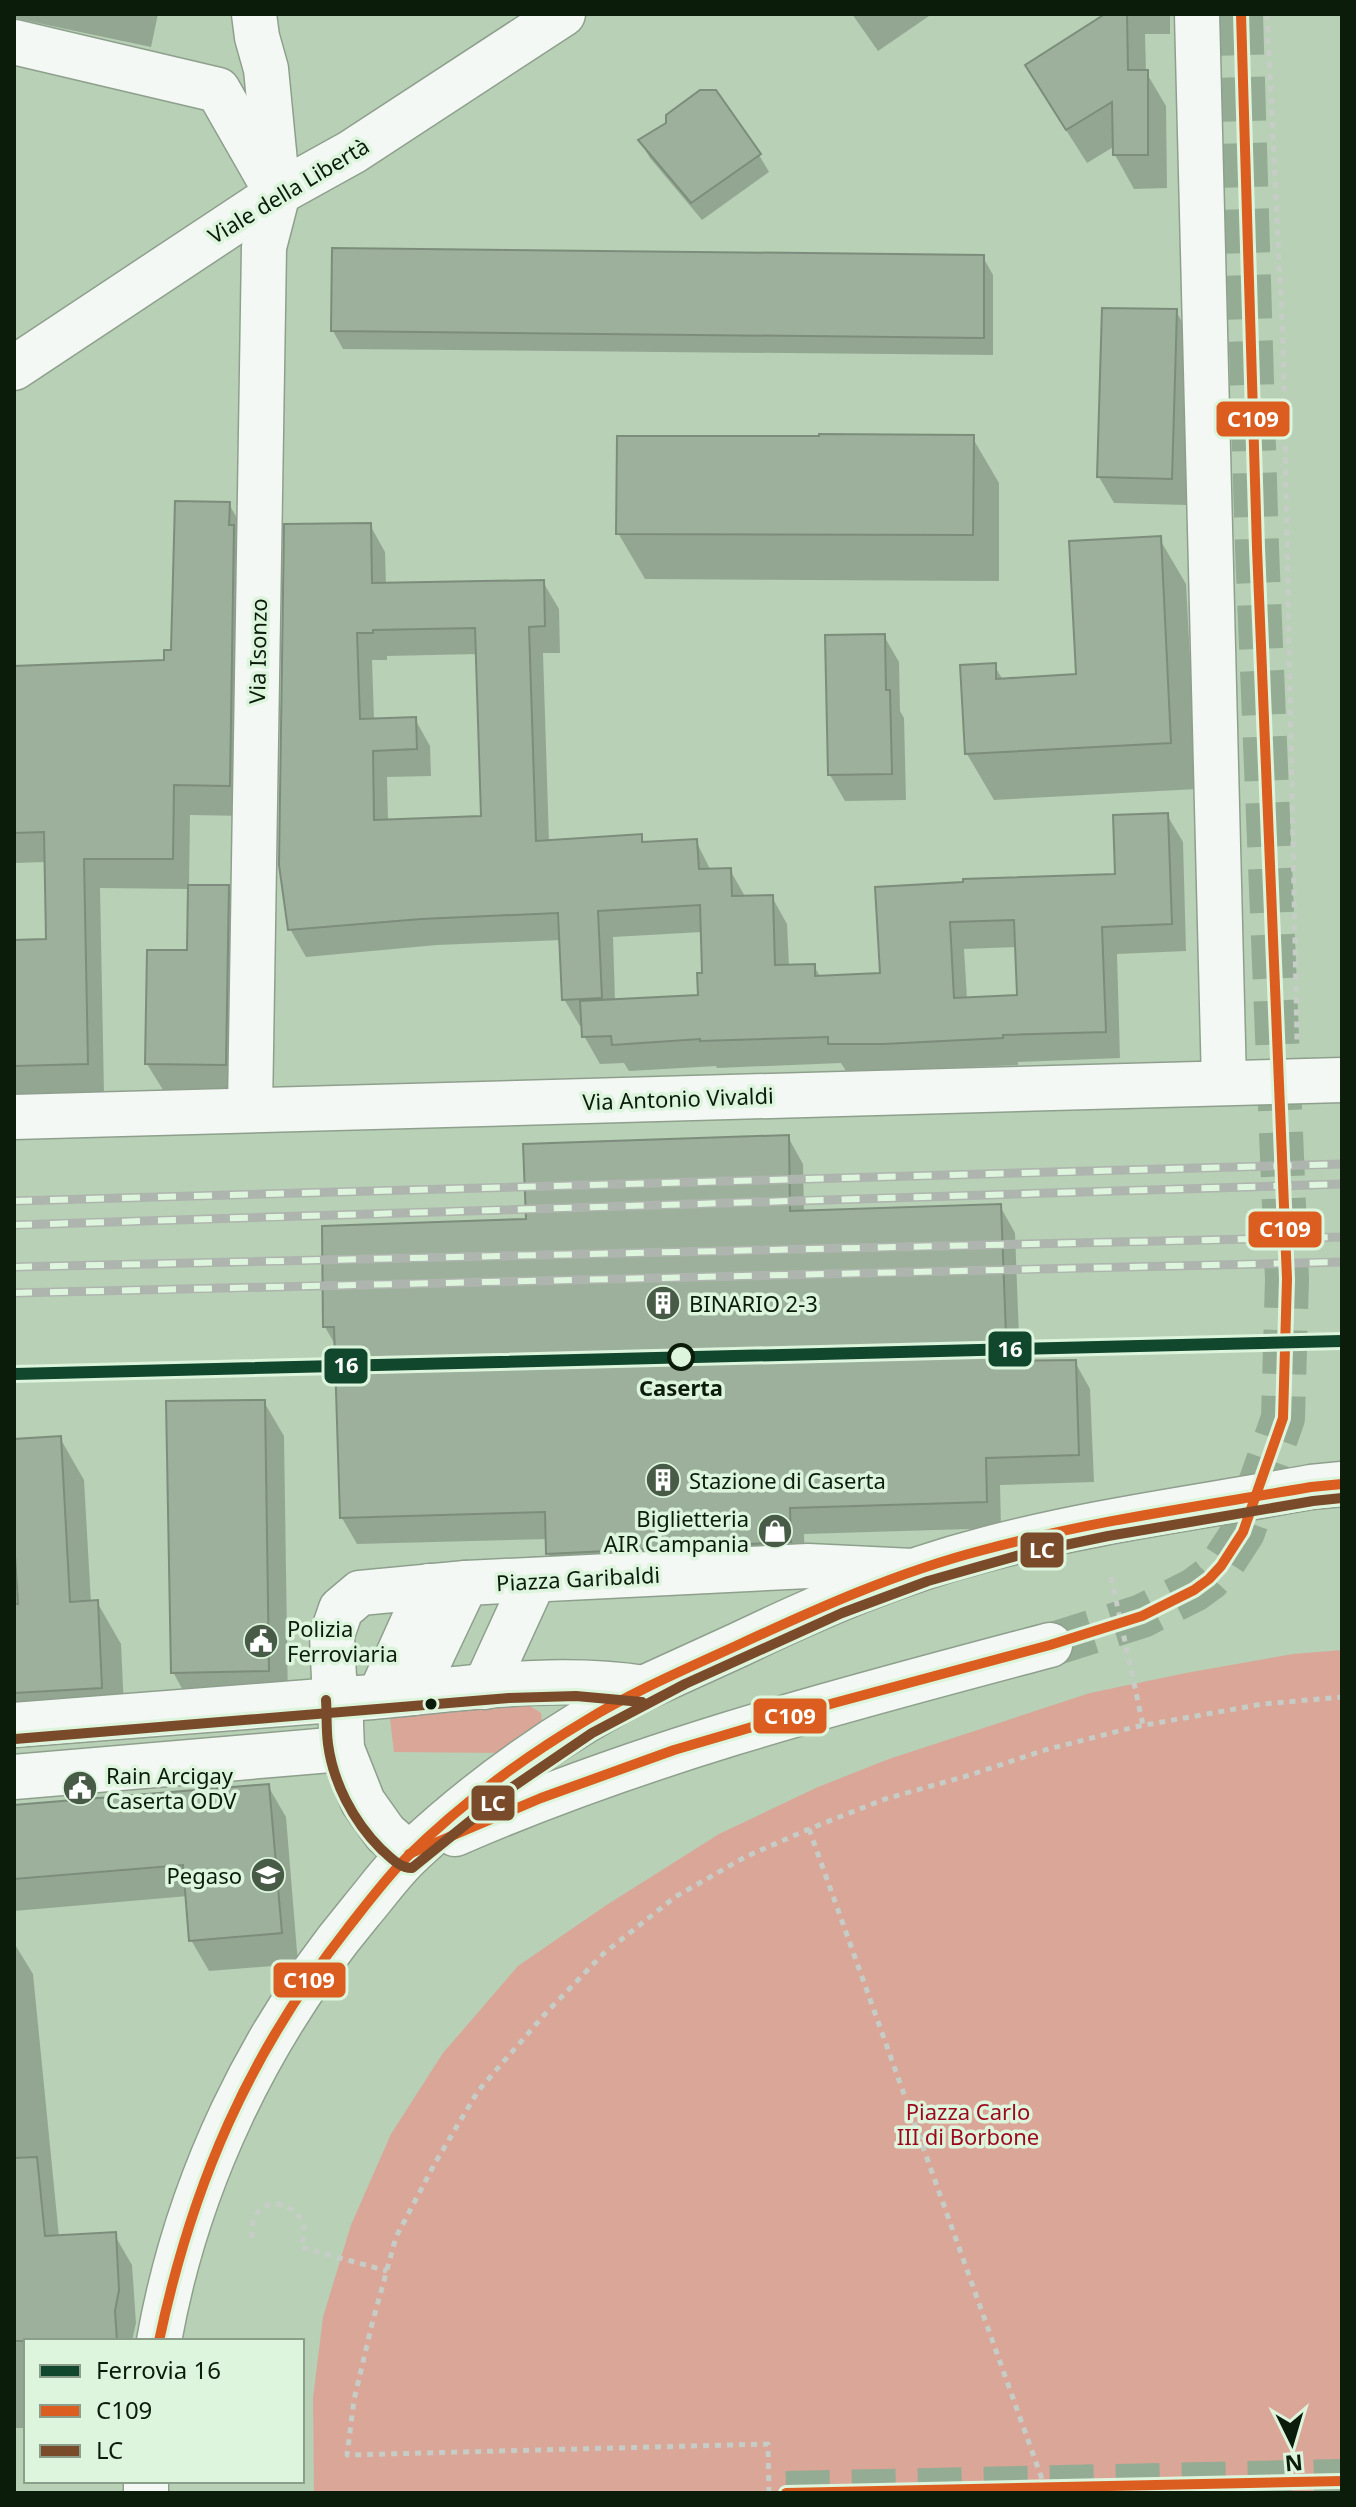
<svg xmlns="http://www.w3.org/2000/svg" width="1356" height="2507" viewBox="0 0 1356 2507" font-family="'Noto Sans',sans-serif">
	<rect width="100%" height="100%" fill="#b8d0b6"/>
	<g fill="#daa697">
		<polygon points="1342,1650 1342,2493 314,2493 313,2398 323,2317 351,2225 391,2134 443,2053 518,1966 605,1906 719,1834 818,1787 889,1759 1090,1693 1186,1673 1293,1654"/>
		<path d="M522,1701L541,1713C545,1731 534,1740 523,1753L394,1752L389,1711Z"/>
	</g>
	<g fill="#0003" fill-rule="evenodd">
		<polygon points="14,14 158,14 151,47 14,18"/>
		<polygon points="852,14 932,14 878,51"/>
		<polygon points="1109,14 1170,14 1170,34 1145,34 1146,72 1166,106 1167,188 1134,189 1115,155 1115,146 1087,163 1047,100"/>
		<polygon points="640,141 759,155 769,172 702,220 650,158"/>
		<polygon points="983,257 993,275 993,355 343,349 333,331"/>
		<polygon points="1176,311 1191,338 1186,505 1114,503 1099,477"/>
		<polygon points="972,437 999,483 999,581 645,579 618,533"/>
		<polygon points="229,504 246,534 246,816 190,815 189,887 227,887 243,913 240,1091 163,1090 147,1064 189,952 190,889 100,888 104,1094 14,1096 14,942 48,941 46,862 14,863 14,668 165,662 173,652"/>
		<path d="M370,525L385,552L386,585L543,582L559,609L560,653H543L549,842L641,836L645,844L696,841L711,871L730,870L746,898L772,897L787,924L789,967L814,966L821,978L882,975L878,889L1117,876L1167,815L1183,842L1186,951L1117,954L1120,1058L1018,1062V1065L899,1070L846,1071L841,1063L717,1068L716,1066L629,1071L624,1063L600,1064L584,1036L583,1026H580L564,999L561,940L437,945L306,957L290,929ZM478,654L483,818L388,821L387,777L431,776L430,746L415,719L374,720L372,660H387V656ZM702,932L704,975L700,997L615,1001L613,937ZM1017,947L1019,997L967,999L964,949Z"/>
		<polygon points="1159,538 1186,584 1197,789 994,800 967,754 994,665 1003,680 1078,676"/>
		<polygon points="884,636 899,662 900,711 904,718 906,800 845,801 830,775"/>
		<polygon points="788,1137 803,1164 804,1212 1000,1206 1015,1233 1020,1363 1075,1362 1090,1389 1094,1482 1000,1485 1001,1528 804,1534 805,1568 564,1580 548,1553 548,1539 357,1544 342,1518 337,1348 325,1327 528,1221"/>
		<polygon points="264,1402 284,1436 288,1705 192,1707 173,1672"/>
		<polygon points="60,1438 84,1480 91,1603 97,1602 121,1644 125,1730 14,1735 14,1593 19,1592 18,1566 14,1567 14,1441"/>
		<polygon points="268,1786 286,1817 298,1964 209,1971 191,1940 188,1896 14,1911 14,1807"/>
		<polygon points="14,1943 33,1974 59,2237 114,2234 132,2265 136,2323 132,2341 26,2341 26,2428 14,2428"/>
	</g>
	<g fill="#9db09c" stroke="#7c8e7b" stroke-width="2" fill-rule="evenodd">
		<polygon points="1105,14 1127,14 1128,70 1148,70 1148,155 1113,155 1112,102 1066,130 1025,65"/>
		<polygon points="700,90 716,90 761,154 691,203 638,140 666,123 666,115"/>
		<polygon points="332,248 984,255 984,338 331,331"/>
		<polygon points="1102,308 1177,309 1172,479 1097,477"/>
		<polygon points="819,434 974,435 973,535 616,534 617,436 819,436"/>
		<polygon points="175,501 230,502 229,525 234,525 230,786 174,785 173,859 84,859 88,1064 14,1066 14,940 46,939 44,832 14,833 14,666 164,660 164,650 171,650"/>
		<path d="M371,523L372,583L544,580L545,626L529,627L536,841L642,834V842L697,839L699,869L731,868L732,896L773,895L775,965L815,964V976L880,973L875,887L963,882V879L1115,874L1113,815L1168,813L1172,924L1102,927L1106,1032L1003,1035V1038L883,1044H828V1037L700,1041V1039L612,1045L611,1036L582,1037L580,1001L698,995L697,973H702L700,905L598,911L602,998L562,1000L558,913L421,919L288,930L279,865L284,524ZM475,628L481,816L374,820L373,751L417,749L416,717L360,719L357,633H373V630ZM1014,920L1017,995L954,998L950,922Z"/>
		<polygon points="1161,536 1171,743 965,754 960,665 996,663 996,679 1076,674 1069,541"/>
		<polygon points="885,634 886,690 890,690 892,774 828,775 825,635"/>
		<polygon points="188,885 229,885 226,1065 145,1064 147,950 187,950"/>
		<polygon points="789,1135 790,1211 1001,1204 1007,1361 1076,1360 1079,1455 986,1458 987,1502 790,1508 791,1542 546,1554 545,1512 340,1518 334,1327 323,1327 322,1226 526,1219 523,1144"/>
		<polygon points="265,1400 269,1671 171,1673 166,1401"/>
		<polygon points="61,1436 70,1602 98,1600 102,1688 14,1693 14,1604 18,1604 14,1539 14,1439"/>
		<polygon points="269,1784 282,1933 189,1941 183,1865 14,1879 14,1805"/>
		<polygon points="37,2157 45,2236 116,2232 119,2290 115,2311 117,2341 14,2341 14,2158"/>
	</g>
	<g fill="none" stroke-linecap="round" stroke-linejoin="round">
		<g stroke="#95ac94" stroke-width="44" stroke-dasharray="44 22" stroke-linecap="butt">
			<polyline points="1050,1645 1142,1616 1194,1590 1209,1579 1221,1566 1243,1532 1283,1418 1287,1279 1257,548 1241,14"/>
			<polyline points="786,2493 1342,2481"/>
		</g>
		<g stroke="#8ea08d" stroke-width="47">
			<g id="minor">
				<polyline points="1197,14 1224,1083"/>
				<polyline points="14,42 218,90 270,181"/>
				<polyline points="14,368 278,193 352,152 563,14"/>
				<polyline points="250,1110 264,247 278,193 266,69 257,37 254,14"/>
				<polyline points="14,1117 1342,1080"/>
				<polyline points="485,1687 534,1580"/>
				<polyline points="381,1693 429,1586"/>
				<polyline points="414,1693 466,1583"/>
				<polyline points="14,1777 342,1749"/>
				<polyline points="409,1854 385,1833 363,1802 342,1749 340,1699 334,1678 332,1635 341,1609 360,1593 466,1583 808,1566 913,1571"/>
			</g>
		</g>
		<g stroke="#8ea08d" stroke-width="47">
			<g id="major">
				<path d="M14,1725C133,1716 252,1707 372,1697C462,1689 554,1674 644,1688"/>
				<path d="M455,1834C648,1750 847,1699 1050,1645"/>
				<path d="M159,2341C187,2183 259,2033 361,1911C378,1891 393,1869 412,1852C480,1788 563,1729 646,1687C676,1673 707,1659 738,1645C817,1607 898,1572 983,1550C1091,1521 1202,1507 1311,1487L1342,1484"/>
				<polyline points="146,2493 146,2481"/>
			</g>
		</g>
		<g stroke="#c6cdc6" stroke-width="5" stroke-dasharray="6 6" stroke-linecap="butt">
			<polyline points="1267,14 1283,341 1297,1041"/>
			<polyline points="1111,1577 1143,1725"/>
			<polyline points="809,1829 1047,2493"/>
			<path d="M252,2238C248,2189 300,2200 304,2228C305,2234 302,2241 301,2247L387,2271"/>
			<polyline points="769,2493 768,2444 347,2455 354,2400 372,2324 396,2237 435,2163 478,2091 545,2014 603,1954 675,1897 745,1857 809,1829 885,1799 970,1775 1045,1750 1134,1727 1263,1704 1342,1697"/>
		</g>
		<use href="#minor" stroke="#f4f8f4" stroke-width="44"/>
		<use href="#major" stroke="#f4f8f4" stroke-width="44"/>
		<g stroke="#aeb4ae" stroke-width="9">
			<g id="rail">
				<polyline points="14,1201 1342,1164"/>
				<polyline points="14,1225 1342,1184"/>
				<polyline points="14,1267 1342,1237"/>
				<polyline points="14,1293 1342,1262"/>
			</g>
		</g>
		<use href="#rail" stroke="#def5dd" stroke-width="6" stroke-dasharray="18" stroke-linecap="butt"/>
		<g stroke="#def5dd" stroke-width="16">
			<g id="bus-1">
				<polyline points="409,1854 541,1798 674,1750 834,1703 1050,1645 1142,1616 1194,1590 1209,1579 1221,1566 1243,1532 1283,1418 1287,1279 1257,548 1241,14"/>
				<path d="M159,2341C192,2185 248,2055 347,1929C366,1905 385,1879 407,1857C460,1805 521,1759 585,1721C634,1691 686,1669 738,1645C818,1608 898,1572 983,1550C1091,1521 1202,1506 1311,1487L1342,1484"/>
				<polyline points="786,2493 1342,2481"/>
			</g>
		</g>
		<g stroke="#def5dd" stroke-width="16">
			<g id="bus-2">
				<path d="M326,1700C327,1714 326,1729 328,1744C333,1782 353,1821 381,1849C390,1857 399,1868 412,1868L511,1788L592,1733L685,1684L842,1613L928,1581L1027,1553L1108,1536L1313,1501L1342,1498"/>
				<polyline points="15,1739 509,1698 576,1696 642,1702"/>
			</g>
		</g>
		<use href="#bus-1" stroke="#db5e20" stroke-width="10"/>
		<use href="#bus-2" stroke="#7a4b2a" stroke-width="10"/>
		<g stroke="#def5dd" stroke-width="18">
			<polyline id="rail-1" points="14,1374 1342,1341"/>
		</g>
		<use href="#rail-1" stroke="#11472c" stroke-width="12"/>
	</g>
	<defs>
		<g id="building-disc" transform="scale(1.8)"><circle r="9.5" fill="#485b47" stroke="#def5dd"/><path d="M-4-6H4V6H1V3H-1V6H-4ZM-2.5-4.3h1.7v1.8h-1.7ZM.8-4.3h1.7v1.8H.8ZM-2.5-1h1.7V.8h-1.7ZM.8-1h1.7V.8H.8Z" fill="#fff"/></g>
		<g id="shop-disc" transform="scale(1.8)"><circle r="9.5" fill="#485b47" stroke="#def5dd"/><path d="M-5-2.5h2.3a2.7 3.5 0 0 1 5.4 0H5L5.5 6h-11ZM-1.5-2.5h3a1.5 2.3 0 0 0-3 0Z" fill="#fff"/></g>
		<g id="civic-disc" transform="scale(1.8)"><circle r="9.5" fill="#485b47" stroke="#def5dd"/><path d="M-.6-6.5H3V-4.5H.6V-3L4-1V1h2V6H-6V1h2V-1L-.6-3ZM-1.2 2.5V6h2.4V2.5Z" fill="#fff"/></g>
		<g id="university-disc" transform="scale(1.8)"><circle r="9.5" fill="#485b47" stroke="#def5dd"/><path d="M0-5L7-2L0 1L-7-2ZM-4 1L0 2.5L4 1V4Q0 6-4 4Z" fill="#fff"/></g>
	</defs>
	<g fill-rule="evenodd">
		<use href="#building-disc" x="663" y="1303"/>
		<use href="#building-disc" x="663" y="1480"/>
		<use href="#shop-disc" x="775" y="1531"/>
		<use href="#civic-disc" x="261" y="1641"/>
		<use href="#civic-disc" x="80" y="1788"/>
		<use href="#university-disc" x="268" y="1875"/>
	</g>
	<circle fill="#def5dd" stroke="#0b1c0b" stroke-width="4" cx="681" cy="1357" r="12"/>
	<circle fill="#0b1c0b" stroke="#def5dd" stroke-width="3" cx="431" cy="1704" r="7"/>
	<g text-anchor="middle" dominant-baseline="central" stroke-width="7" stroke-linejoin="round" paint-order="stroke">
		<g font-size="22" fill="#0b1c0b" stroke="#def5dd">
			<text transform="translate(288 190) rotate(-31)">Viale della Libertà</text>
			<text transform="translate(257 651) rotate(-89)">Via Isonzo</text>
			<text transform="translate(678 1098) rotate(-2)">Via Antonio Vivaldi</text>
			<text transform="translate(578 1578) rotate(-3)">Piazza Garibaldi</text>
		</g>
		<g font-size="22" fill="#0b1c0b" stroke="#def5dd" text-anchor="start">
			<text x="689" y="1303">BINARIO 2-3</text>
			<text x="689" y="1480">Stazione di Caserta</text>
			<text x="749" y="1518" text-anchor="end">Biglietteria<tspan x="749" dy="25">AIR Campania</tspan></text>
			<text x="287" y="1628">Polizia<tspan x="287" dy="25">Ferroviaria</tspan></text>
			<text x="106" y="1775">Rain Arcigay<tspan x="106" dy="25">Caserta ODV</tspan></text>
			<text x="242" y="1875" text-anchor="end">Pegaso</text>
		</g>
		<g font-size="22" font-weight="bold" fill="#0b1c0b" stroke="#def5dd">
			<text x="681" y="1387">Caserta</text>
		</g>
		<g font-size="22" fill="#9c091d" stroke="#def5dd">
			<text x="968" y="2111">Piazza Carlo<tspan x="968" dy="25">III di Borbone</tspan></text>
		</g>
	</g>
	<g stroke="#def5dd" stroke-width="3">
		<rect x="1215" y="400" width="76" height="38" rx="8" fill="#db5e20"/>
		<rect x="1247" y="1210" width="76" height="39" rx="8" fill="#db5e20"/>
		<rect x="987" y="1330" width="46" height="38" rx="8" fill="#11472c"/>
		<rect x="323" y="1347" width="46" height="38" rx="8" fill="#11472c"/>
		<rect x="1019" y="1531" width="46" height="38" rx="8" fill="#7a4b2a"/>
		<rect x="752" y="1697" width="76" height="38" rx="8" fill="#db5e20"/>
		<rect x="470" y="1784" width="46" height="38" rx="8" fill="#7a4b2a"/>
		<rect x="272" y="1961" width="75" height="38" rx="8" fill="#db5e20"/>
	</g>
	<g font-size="22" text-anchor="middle" font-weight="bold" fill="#fff">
		<text x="1253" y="427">C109</text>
		<text x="1285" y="1237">C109</text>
		<text x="1010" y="1357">16</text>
		<text x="346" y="1373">16</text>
		<text x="1042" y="1558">LC</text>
		<text x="790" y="1724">C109</text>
		<text x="493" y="1811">LC</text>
		<text x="309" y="1988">C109</text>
	</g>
	<rect width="1356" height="2507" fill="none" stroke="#0b1c0b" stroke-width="32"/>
	<rect x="24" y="2339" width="280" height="144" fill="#def5dd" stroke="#8a9e89" stroke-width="2"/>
	<rect x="40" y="2365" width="40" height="12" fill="#11472c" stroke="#8a9e89" stroke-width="2"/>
	<text x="96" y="2379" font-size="24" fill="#0b1c0b">Ferrovia 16</text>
	<rect x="40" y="2405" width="40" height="12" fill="#db5e20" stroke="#8a9e89" stroke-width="2"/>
	<text x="96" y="2419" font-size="24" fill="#0b1c0b">C109</text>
	<rect x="40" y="2445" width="40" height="12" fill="#7a4b2a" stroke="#8a9e89" stroke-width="2"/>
	<text x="96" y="2459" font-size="24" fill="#0b1c0b">LC</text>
	<g transform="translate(1292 2443) rotate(175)" stroke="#def5dd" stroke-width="6" paint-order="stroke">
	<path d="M0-6L14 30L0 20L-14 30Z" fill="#0b1c0b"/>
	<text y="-12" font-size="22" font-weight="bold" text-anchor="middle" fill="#0b1c0b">N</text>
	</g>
</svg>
